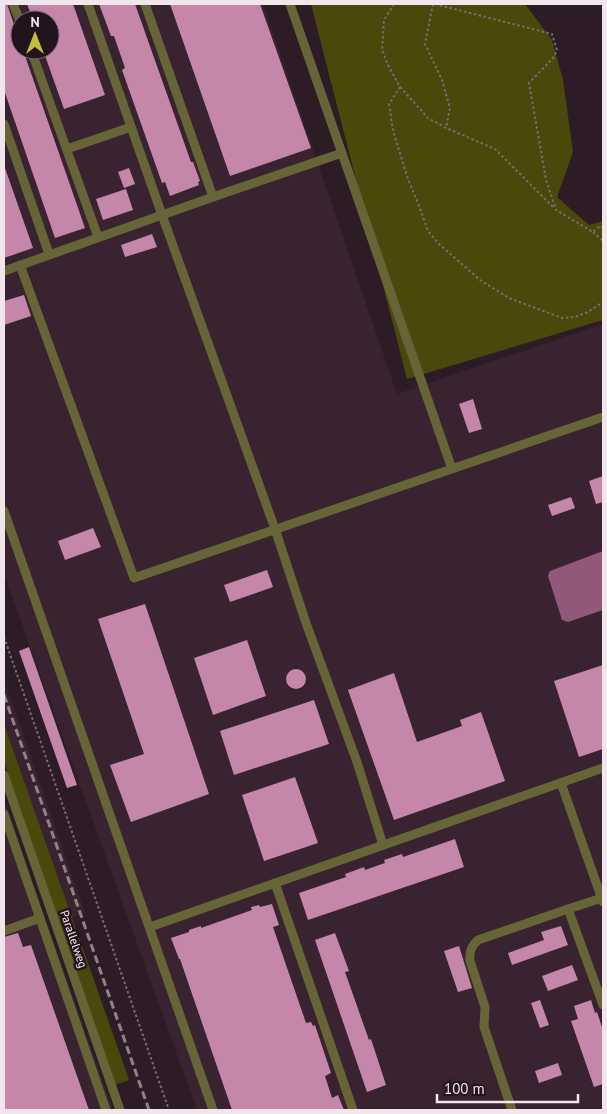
<svg xmlns="http://www.w3.org/2000/svg" width="607" height="1114" viewBox="0 0 607 1114" font-family="'PT Sans',sans-serif">
	<rect width="100%" height="100%" fill="#2d1c25"/>
	<g fill="#392330" fill-rule="evenodd">
		<path d="M4,4H263L397,394L603,324V1110H197L4,574ZM20,20H50V50H20Z"/>
		<polygon points="4,680 85,913 71,918 4,724"/>
		<polygon points="4,798 34,886 113,1110 4,1110"/>
	</g>
	<g fill="#4b480b">
		<polygon points="311,4 525,4 552,40 563,80 573,152 557,197 589,225 603,221 603,320 407,379"/>
		<polygon points="4,724 129,1080 115,1085 4,762"/>
	</g>
	<polygon fill="#915879" points="603,551 603,610 568,622 562,620 548,576 550,571"/>
	<g fill="#c487a9">
		<polygon points="4,4 7,4 20,42 20,50 23,50 85,228 55,238 4,90"/>
		<polygon points="27,4 73,4 105,95 64,109 43,50 50,50 50,20 33,20"/>
		<polygon points="99,4 135,4 191,162 193,162 200,181 198,182 199,185 170,196 165,182 162,183 122,70 125,68 114,36 111,36"/>
		<polygon points="170,4 260,4 311,148 230,176"/>
		<polygon points="4,168 5,168 33,248 4,258"/>
		<polygon points="129,168 135,184 124,188 118,172"/>
		<polygon points="126,189 133,210 103,220 96,199"/>
		<polygon points="152,234 157,247 125,257 121,245"/>
		<polygon points="24,295 31,316 4,325 4,301"/>
		<polygon points="473,399 482,429 469,433 459,404"/>
		<polygon points="603,476 603,502 596,504 589,481"/>
		<polygon points="571,497 575,508 552,516 548,505"/>
		<polygon points="93,528 101,547 65,560 58,541"/>
		<polygon points="267,570 273,587 230,602 224,585"/>
		<polygon points="145,604 209,794 131,822 110,765 144,754 98,619"/>
		<polygon points="247,640 266,696 213,715 194,658"/>
		<polygon points="29,647 77,785 67,788 19,651"/>
		<polygon points="603,665 603,749 579,757 554,681"/>
		<circle cx="296" cy="679" r="10"/>
		<polygon points="394,673 417,742 462,726 460,720 481,712 505,781 394,820 348,690"/>
		<polygon points="314,700 329,744 234,775 220,731"/>
		<polygon points="295,777 318,843 264,861 242,795"/>
		<polygon points="455,839 464,867 308,920 299,893 346,877 345,874 364,867 365,870 385,863 384,860 402,854 403,857"/>
		<polygon points="272,904 279,925 273,927 306,1023 311,1022 313,1026 315,1025 331,1073 325,1076 332,1098 338,1095 344,1110 232,1110 180,959 179,959 171,938 189,932 189,930 201,926 201,928 252,910 251,907 259,905 260,907"/>
		<polygon points="561,926 568,945 512,965 508,953 544,940 541,932"/>
		<polygon points="18,933 23,947 31,945 89,1110 4,1110 4,937"/>
		<polygon points="335,933 349,971 345,972 369,1040 371,1039 386,1085 367,1092 315,940"/>
		<polygon points="459,946 472,988 458,992 444,951"/>
		<polygon points="572,965 578,980 548,991 542,976"/>
		<polygon points="540,1000 549,1025 540,1028 531,1003"/>
		<polygon points="591,1000 595,1013 597,1012 603,1030 603,1084 594,1087 571,1021 578,1019 574,1006"/>
		<polygon points="558,1063 562,1075 539,1083 535,1071"/>
	</g>
	<g fill="none" stroke-linecap="round" stroke-linejoin="round">
		<g stroke="#7a6c73" stroke-width="2" stroke-dasharray="2.5 2.5" stroke-linecap="butt">
			<polyline points="394,4 384,20 382,50 388,65 400,87 389,104 393,131 408,179 419,206 428,231 439,244 480,280 509,298 562,318 575,317 588,312 603,302"/>
			<polyline points="433,4 425,44 442,80 450,108 446,128"/>
			<polyline points="435,4 552,34 557,50 553,58 529,83 546,180 556,210 593,232 600,226 603,228"/>
			<polyline points="400,87 428,118 446,128 495,149 554,208"/>
			<polyline points="593,232 603,241"/>
			<polyline points="4,637 169,1110"/>
		</g>
		<g stroke="#676537" stroke-width="9">
			<polyline points="13,4 20,21"/>
			<polyline points="88,4 162,215 275,529 306,623 357,762 383,845"/>
			<polyline points="145,4 213,197"/>
			<polyline points="290,4 452,469"/>
			<polyline points="31,50 98,237"/>
			<polyline points="4,124 49,254"/>
			<polyline points="67,149 131,127"/>
			<polyline points="20,265 134,578 603,417"/>
			<polyline points="4,271 213,197 342,153"/>
			<polyline points="4,511 213,1110"/>
			<polyline points="4,775 120,1110"/>
			<polyline points="561,783 603,902"/>
			<polyline points="4,814 106,1110"/>
			<polyline points="275,883 353,1110"/>
			<polyline points="568,909 603,1005"/>
			<polyline points="150,927 603,768"/>
			<polyline points="4,931 40,918"/>
			<path d="M512,1110L484,1027L485,1007L470,961C469,952 471,946 478,940L568,909L602,898"/>
		</g>
		<polyline stroke="#908289" stroke-width="3" stroke-dasharray="8 4" stroke-linecap="butt" points="4,695 149,1110"/>
	</g>
	<g text-anchor="middle" dominant-baseline="central" stroke-width="5" stroke-linejoin="round" paint-order="stroke">
		<g font-size="12" fill="#f1e6eb" stroke="#23131c">
			<text transform="translate(74 939) rotate(71)">Parallelweg</text>
		</g>
	</g>
	<rect width="607" height="1114" fill="none" stroke="#f1e6eb" stroke-width="10"/>
	<g transform="translate(35 35)"><circle r="24" fill="#23131c" stroke="#75676f"/>
	<path d="M0-4L9 19L0 12L-9 19Z" fill="#c3bd3e"/>
	<text y="-8" font-size="14" font-weight="bold" text-anchor="middle" fill="#f1e6eb">N</text>
	</g>
	<path d="M437 1094v8h141v-8" fill="none" stroke="#f1e6eb" stroke-width="2.5"/>
	<text x="444" y="1094" font-size="15" fill="#f1e6eb" stroke="#23131c" stroke-width="4" paint-order="stroke">100 m</text>
</svg>
